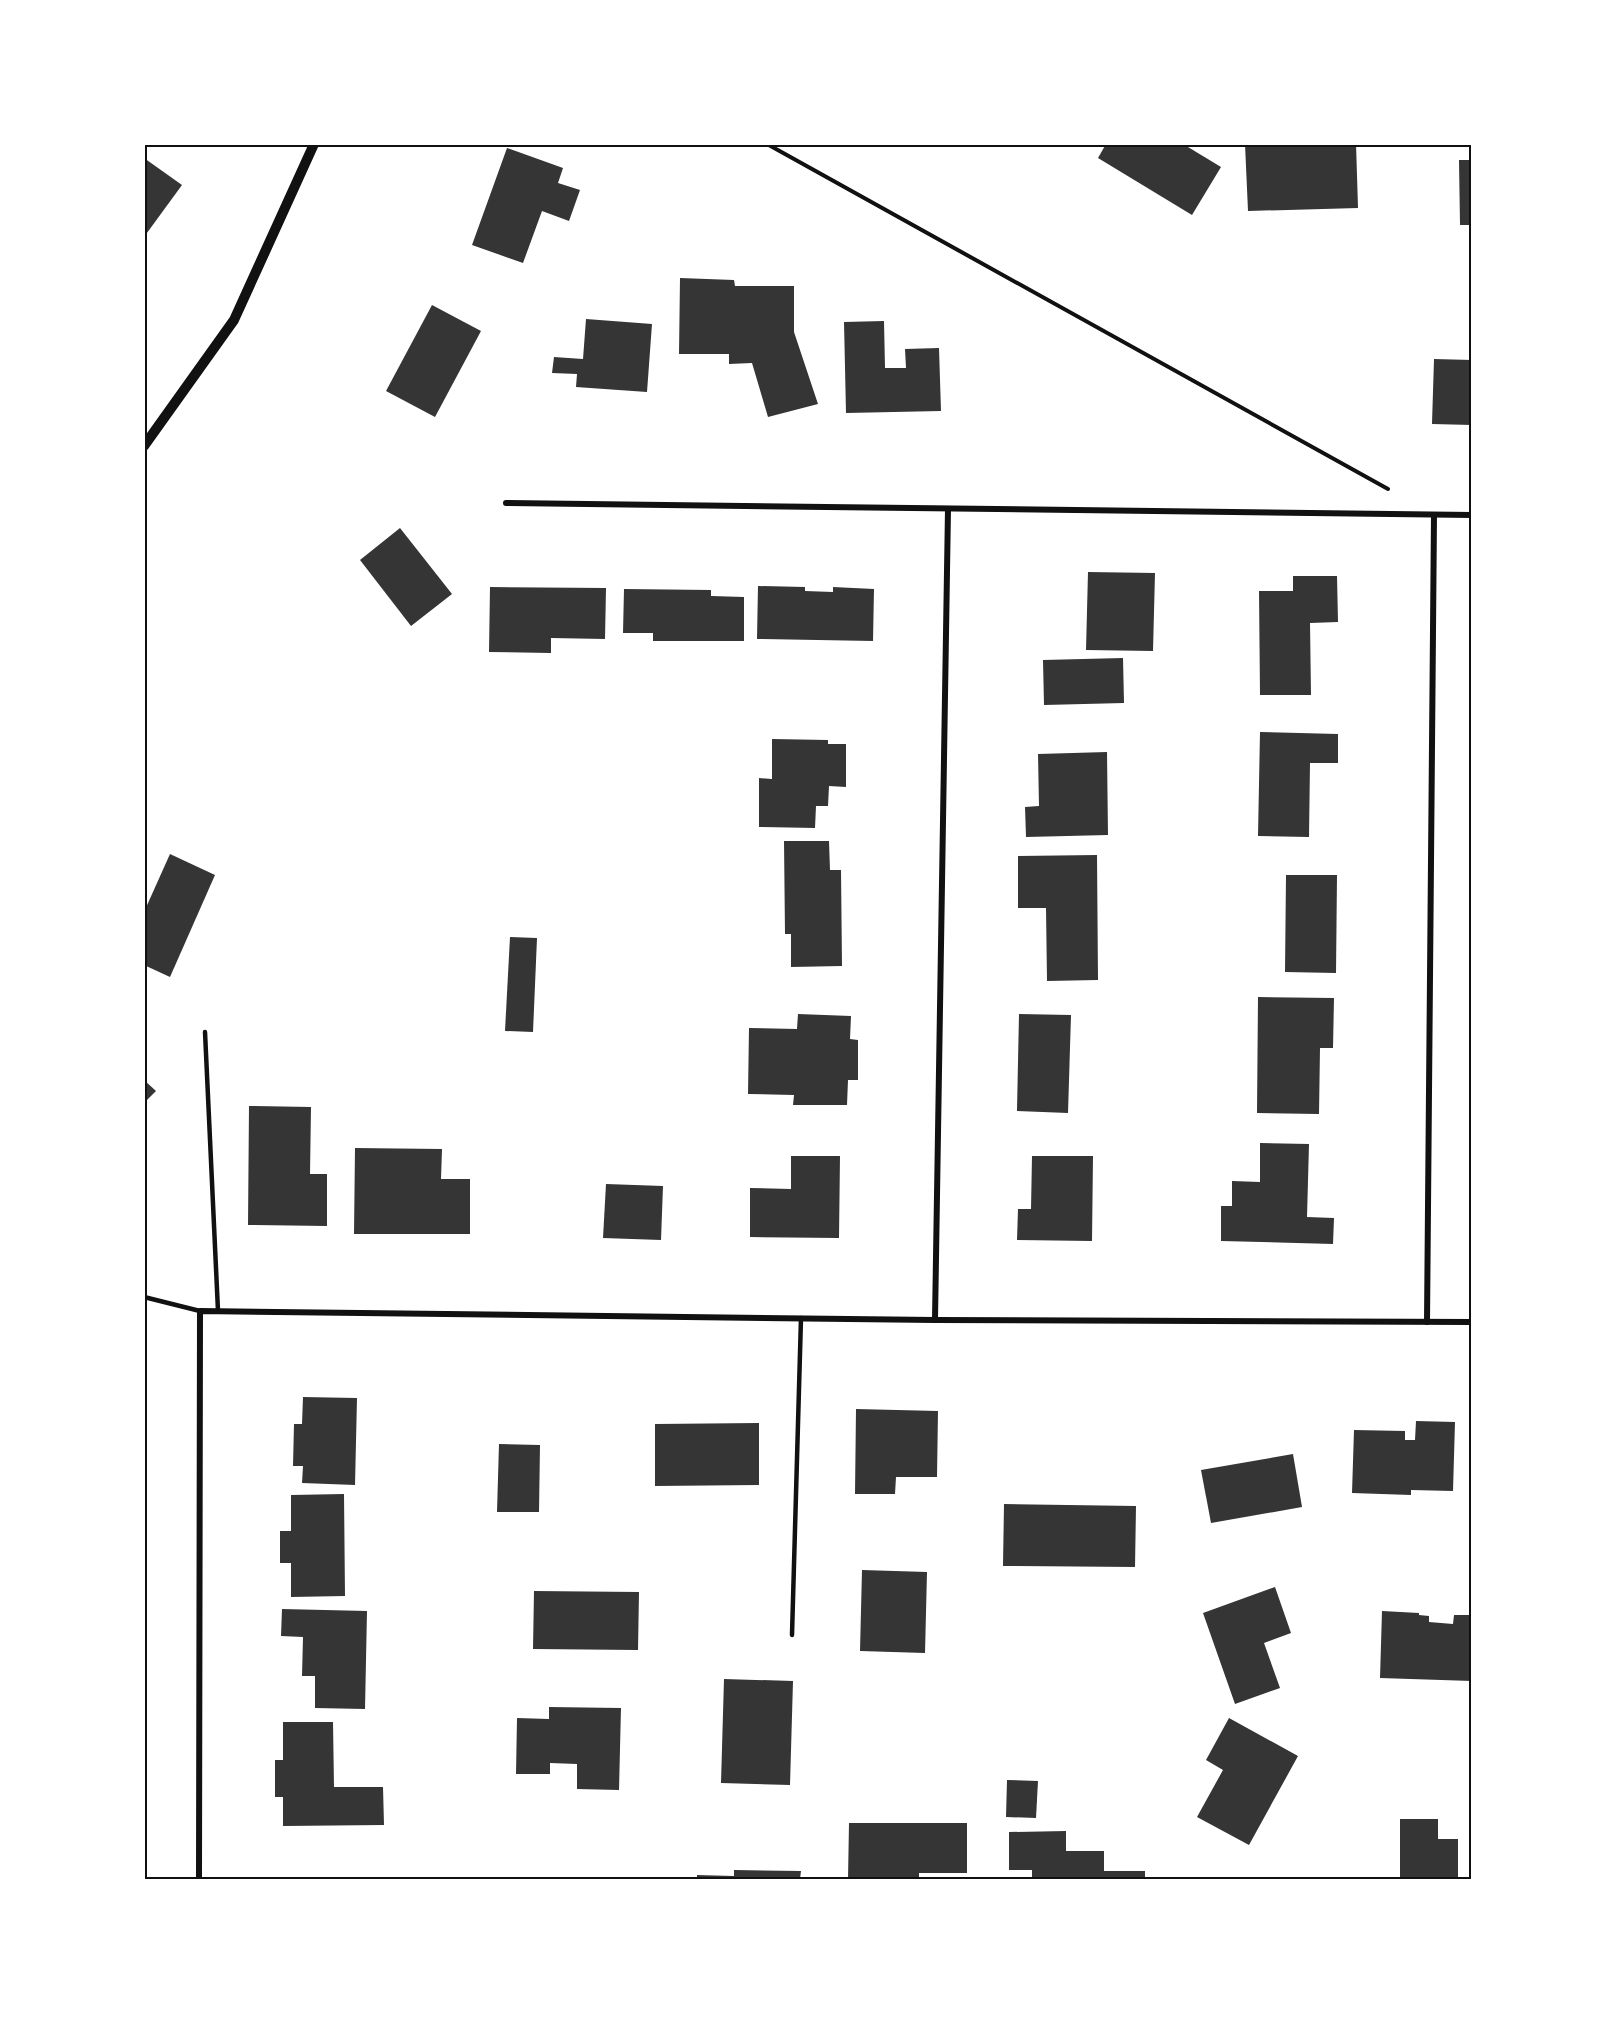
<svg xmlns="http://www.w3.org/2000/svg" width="1616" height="2023" viewBox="0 0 1616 2023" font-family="'Noto Sans',sans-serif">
	<rect width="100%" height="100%" fill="#fff"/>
	<g fill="#353535">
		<polygon points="1106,144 1183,144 1221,167 1192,215 1098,158"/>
		<polygon points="1245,144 1356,144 1358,208 1248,211"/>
		<polygon points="507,148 563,168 558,183 580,190 569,221 542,211 523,263 472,245"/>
		<polygon points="144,158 182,185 144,237"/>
		<polygon points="1459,160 1472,160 1472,225 1460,225"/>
		<polygon points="680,278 734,280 735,286 794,286 794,332 818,404 768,417 752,363 729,364 729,354 679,354"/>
		<polygon points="432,305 481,331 435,417 386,391"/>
		<polygon points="586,319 652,324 647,392 576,387 577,374 552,373 554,357 583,359"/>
		<polygon points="884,321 885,368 906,368 905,349 939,348 941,411 846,413 844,322"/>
		<polygon points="1434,359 1472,360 1472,425 1432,424"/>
		<polygon points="400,528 452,594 411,626 360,560"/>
		<polygon points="1088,572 1155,573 1153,651 1086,650"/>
		<polygon points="1293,576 1337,576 1338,622 1310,623 1311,695 1260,695 1259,591 1293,591"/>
		<polygon points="758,586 805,587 805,591 833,592 833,587 874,589 873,641 757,639"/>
		<polygon points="490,587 606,588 605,639 551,638 551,653 489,652"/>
		<polygon points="624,589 711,590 711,596 744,597 744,641 653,641 653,633 623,633"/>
		<polygon points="1123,658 1124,703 1044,705 1043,660"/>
		<polygon points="1260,732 1338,734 1338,763 1310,763 1309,837 1258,836"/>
		<polygon points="772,739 828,740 828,744 846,744 846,787 829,786 828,806 816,806 815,828 759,827 759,778 772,779"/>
		<polygon points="1107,752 1108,835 1026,837 1025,807 1039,806 1038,754"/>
		<polygon points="784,841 829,841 830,870 841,870 842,966 791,967 791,934 785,934"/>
		<polygon points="170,854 215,875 170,977 144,965 144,912"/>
		<polygon points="1097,855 1098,980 1047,981 1046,908 1018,908 1018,856"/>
		<polygon points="1286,875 1337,875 1336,973 1285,972"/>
		<polygon points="510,937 537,938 533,1032 505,1031"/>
		<polygon points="1258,997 1334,998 1333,1048 1320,1048 1319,1114 1257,1113"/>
		<polygon points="798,1014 851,1016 850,1039 858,1040 858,1080 848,1080 847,1105 793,1105 794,1095 748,1094 749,1028 797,1029"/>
		<polygon points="1019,1014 1071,1015 1068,1113 1017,1111"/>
		<polygon points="144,1080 156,1091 144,1103"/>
		<polygon points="249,1106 311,1107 310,1174 327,1174 327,1226 248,1225"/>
		<polygon points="1260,1143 1309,1144 1307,1217 1334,1218 1333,1244 1221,1241 1221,1206 1232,1206 1232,1181 1260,1182"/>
		<polygon points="355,1148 442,1149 441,1179 470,1179 470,1234 354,1234"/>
		<polygon points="791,1156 840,1156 839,1238 750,1237 750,1188 791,1189"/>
		<polygon points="1032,1156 1093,1156 1092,1241 1017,1240 1018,1209 1031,1209"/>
		<polygon points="606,1184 663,1186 661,1240 603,1238"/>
		<polygon points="303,1397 357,1398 355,1485 302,1483 303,1466 293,1466 294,1424 302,1424"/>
		<polygon points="856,1409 938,1411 937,1477 896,1477 895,1494 855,1494"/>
		<polygon points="1416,1421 1455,1422 1453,1491 1411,1490 1411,1495 1352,1493 1354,1430 1405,1431 1405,1440 1415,1440"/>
		<polygon points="759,1423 759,1485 655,1486 655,1424"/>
		<polygon points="499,1444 540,1445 539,1512 497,1512"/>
		<polygon points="1293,1454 1302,1507 1211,1523 1201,1470"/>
		<polygon points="344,1494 345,1596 291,1597 291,1563 280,1563 280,1531 291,1531 291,1495"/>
		<polygon points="1004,1504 1136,1506 1135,1567 1003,1566"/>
		<polygon points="862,1570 927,1572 925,1653 860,1651"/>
		<polygon points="1275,1587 1291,1633 1264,1643 1280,1688 1235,1704 1203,1613"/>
		<polygon points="534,1591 639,1592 638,1650 533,1649"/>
		<polygon points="282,1609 367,1611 365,1709 315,1708 315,1676 302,1676 303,1637 281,1636"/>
		<polygon points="1382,1611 1419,1613 1419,1615 1429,1616 1429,1622 1453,1624 1454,1615 1472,1615 1472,1681 1380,1678"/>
		<polygon points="724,1679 793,1681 790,1785 721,1783"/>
		<polygon points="549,1707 621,1708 619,1790 577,1789 577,1764 550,1763 550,1774 516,1774 517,1718 549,1719"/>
		<polygon points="1229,1718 1298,1756 1249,1845 1197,1817 1223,1770 1206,1760"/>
		<polygon points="283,1722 333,1722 334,1787 383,1787 384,1825 283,1826 283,1797 275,1797 275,1760 283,1760"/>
		<polygon points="1007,1780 1038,1781 1036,1818 1006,1817"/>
		<polygon points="1400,1819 1438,1819 1438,1839 1458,1839 1458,1879 1400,1879"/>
		<polygon points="849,1823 967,1823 967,1873 919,1873 919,1879 848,1879"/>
		<polygon points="1066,1831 1066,1851 1104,1851 1104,1871 1145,1871 1145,1879 1032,1879 1032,1870 1009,1870 1009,1832"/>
		<polygon points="734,1870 801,1871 800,1879 697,1879 697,1875 734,1876"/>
	</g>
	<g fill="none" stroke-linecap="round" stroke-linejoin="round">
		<polyline stroke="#111" stroke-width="4" points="767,144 1388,489"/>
		<g stroke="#111" stroke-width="4.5">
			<polyline points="205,1032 218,1311"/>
			<polyline points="144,1297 200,1311"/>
			<polyline points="792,1635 801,1318"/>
		</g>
		<g stroke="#111" stroke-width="6">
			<polyline points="506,503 1472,515"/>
			<polyline points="935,1320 948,509"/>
			<polyline points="1427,1322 1434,515"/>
			<polyline points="199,1879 200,1311 935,1320 1472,1322"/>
		</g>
		<polyline stroke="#111" stroke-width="10" points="144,446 234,320 314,144"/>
	</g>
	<rect width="1616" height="2023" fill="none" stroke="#ffffff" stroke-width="291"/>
	<rect x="146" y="146" width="1324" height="1732" fill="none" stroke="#111" stroke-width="2"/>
</svg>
